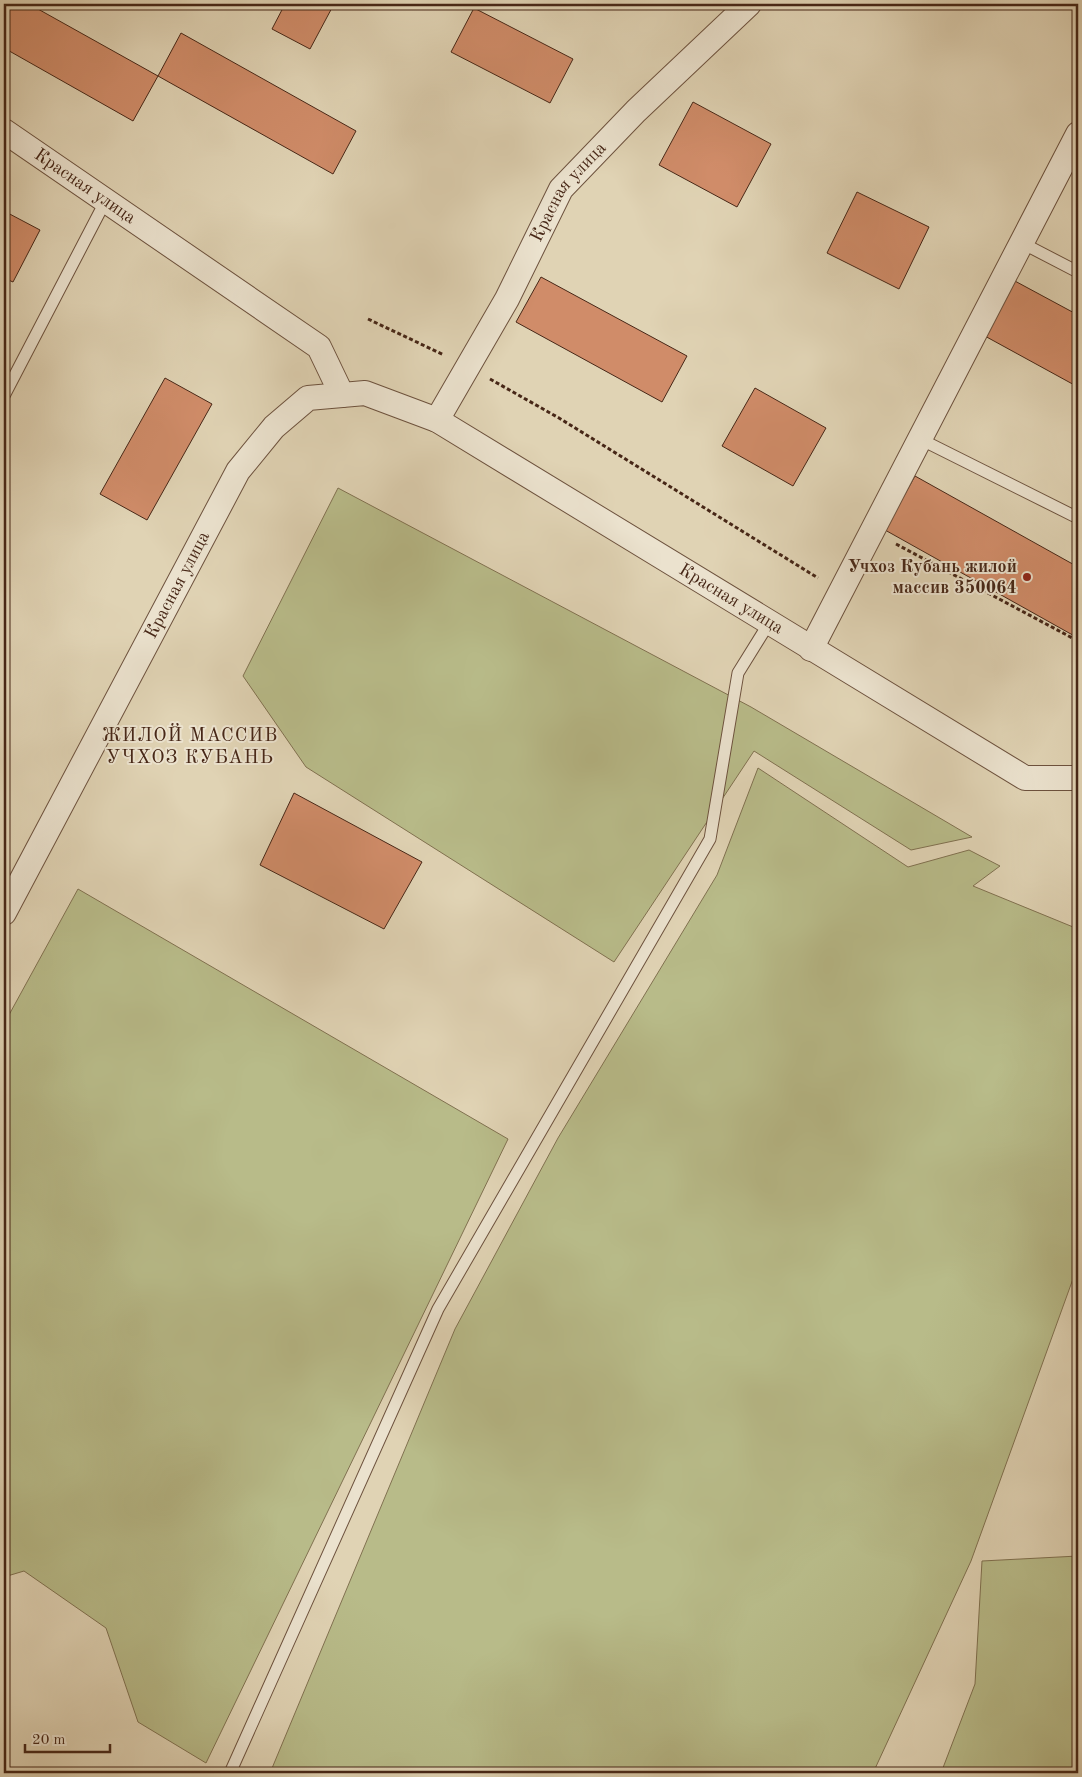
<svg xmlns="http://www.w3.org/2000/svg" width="1082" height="1777" viewBox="0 0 1082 1777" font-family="'Old Standard TT',serif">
	<rect width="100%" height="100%" fill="#e0d3b4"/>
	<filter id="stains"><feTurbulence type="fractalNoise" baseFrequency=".004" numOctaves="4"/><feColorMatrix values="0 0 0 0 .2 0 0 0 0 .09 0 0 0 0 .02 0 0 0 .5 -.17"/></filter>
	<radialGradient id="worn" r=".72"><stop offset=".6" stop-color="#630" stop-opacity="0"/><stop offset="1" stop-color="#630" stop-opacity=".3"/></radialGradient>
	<g fill="#b8bb89" stroke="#807150">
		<polygon points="338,488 751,707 972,837 911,850 754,751 614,962 306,767 243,676"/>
		<polygon points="758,768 908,867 969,850 1000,866 973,886 1078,929 1078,1265 971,1561 873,1773 270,1773 455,1329 558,1138 717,875"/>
		<polygon points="78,889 508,1139 206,1763 138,1722 106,1628 24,1571 4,1577 4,1024"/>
		<polygon points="1078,1556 1078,1773 941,1773 975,1684 982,1561"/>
	</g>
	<g fill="#d08c69" stroke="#472717">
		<polygon points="4,4 29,4 158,76 133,121 4,48"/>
		<polygon points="285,4 334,4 310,49 272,29"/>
		<polygon points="474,8 573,59 550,103 451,52"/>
		<polygon points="181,33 356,131 333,174 158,76"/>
		<polygon points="693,102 771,144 737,207 659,165"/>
		<polygon points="857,192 929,227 899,289 827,253"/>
		<polygon points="4,211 40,230 13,282 4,278"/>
		<polygon points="541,277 687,356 662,402 516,322"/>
		<polygon points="1013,280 1078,315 1078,387 983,335"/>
		<polygon points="165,378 212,404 147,520 100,494"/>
		<polygon points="755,388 826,428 793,486 722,446"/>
		<polygon points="915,476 1078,567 1078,638 885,530"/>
		<polygon points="294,793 422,862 384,929 260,865"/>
	</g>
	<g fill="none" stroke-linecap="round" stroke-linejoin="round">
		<g stroke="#6d523e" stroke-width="13">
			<g id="lane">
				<polyline points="1022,243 1078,272"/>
				<polyline points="4,396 106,200"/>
				<polyline points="920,439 1078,518"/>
				<polyline points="230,1773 438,1309 710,839 738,673 769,623"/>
			</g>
		</g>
		<g stroke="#6d523e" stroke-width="26">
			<g id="street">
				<path id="s1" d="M4,131L319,347L342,395"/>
				<path id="s2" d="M437,420L507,299L561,189L636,111L749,4"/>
				<polyline points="811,649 1078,134"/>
				<path id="s3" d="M4,913L238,471L274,427L308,398L365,393L437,420L1025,778H1078"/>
			</g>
		</g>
		<g stroke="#472717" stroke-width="3" stroke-dasharray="4 2.5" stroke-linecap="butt">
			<polyline points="368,319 444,355"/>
			<polyline points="490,379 559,418 818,578"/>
			<polyline points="896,544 1078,641"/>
		</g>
		<use href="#lane" stroke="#ebe2ce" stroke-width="11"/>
		<use href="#street" stroke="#ebe2ce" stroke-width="24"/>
	</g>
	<circle fill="#8f2418" stroke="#ebe2ce" stroke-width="2" cx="1027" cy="577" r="5"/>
	<g text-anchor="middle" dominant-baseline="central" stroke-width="4" stroke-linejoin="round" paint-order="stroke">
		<g font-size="18" fill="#472717" stroke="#ebe2ce">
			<text stroke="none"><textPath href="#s1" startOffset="98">Красная улица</textPath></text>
			<text stroke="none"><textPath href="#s2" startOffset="264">Красная улица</textPath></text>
			<text stroke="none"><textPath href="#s3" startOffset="371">Красная улица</textPath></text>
			<text stroke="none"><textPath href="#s3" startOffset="1080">Красная улица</textPath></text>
		</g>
		<g font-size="18" font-weight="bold" fill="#472717" stroke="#ebe2ce" text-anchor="end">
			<text x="1017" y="567">Учхоз Кубань жилой<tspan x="1017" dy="21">массив 350064</tspan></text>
		</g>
		<g font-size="19" letter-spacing="1" fill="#472717" stroke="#ebe2ce">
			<text x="190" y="736">ЖИЛОЙ МАССИВ<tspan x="190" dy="22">УЧХОЗ КУБАНЬ</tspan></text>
		</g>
	</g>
	<rect width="1082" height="1777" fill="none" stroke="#e0d3b4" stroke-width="20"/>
	<rect x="5" y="5" width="1072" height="1767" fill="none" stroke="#472717" stroke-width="2.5"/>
	<rect x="10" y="10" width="1062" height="1757" fill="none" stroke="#472717"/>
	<path d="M25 1744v8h85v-8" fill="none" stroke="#472717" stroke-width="2.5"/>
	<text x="32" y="1744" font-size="15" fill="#472717" stroke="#ebe2ce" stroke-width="4" paint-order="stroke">20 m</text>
	<rect width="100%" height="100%" filter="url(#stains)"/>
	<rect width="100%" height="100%" fill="url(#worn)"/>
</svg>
